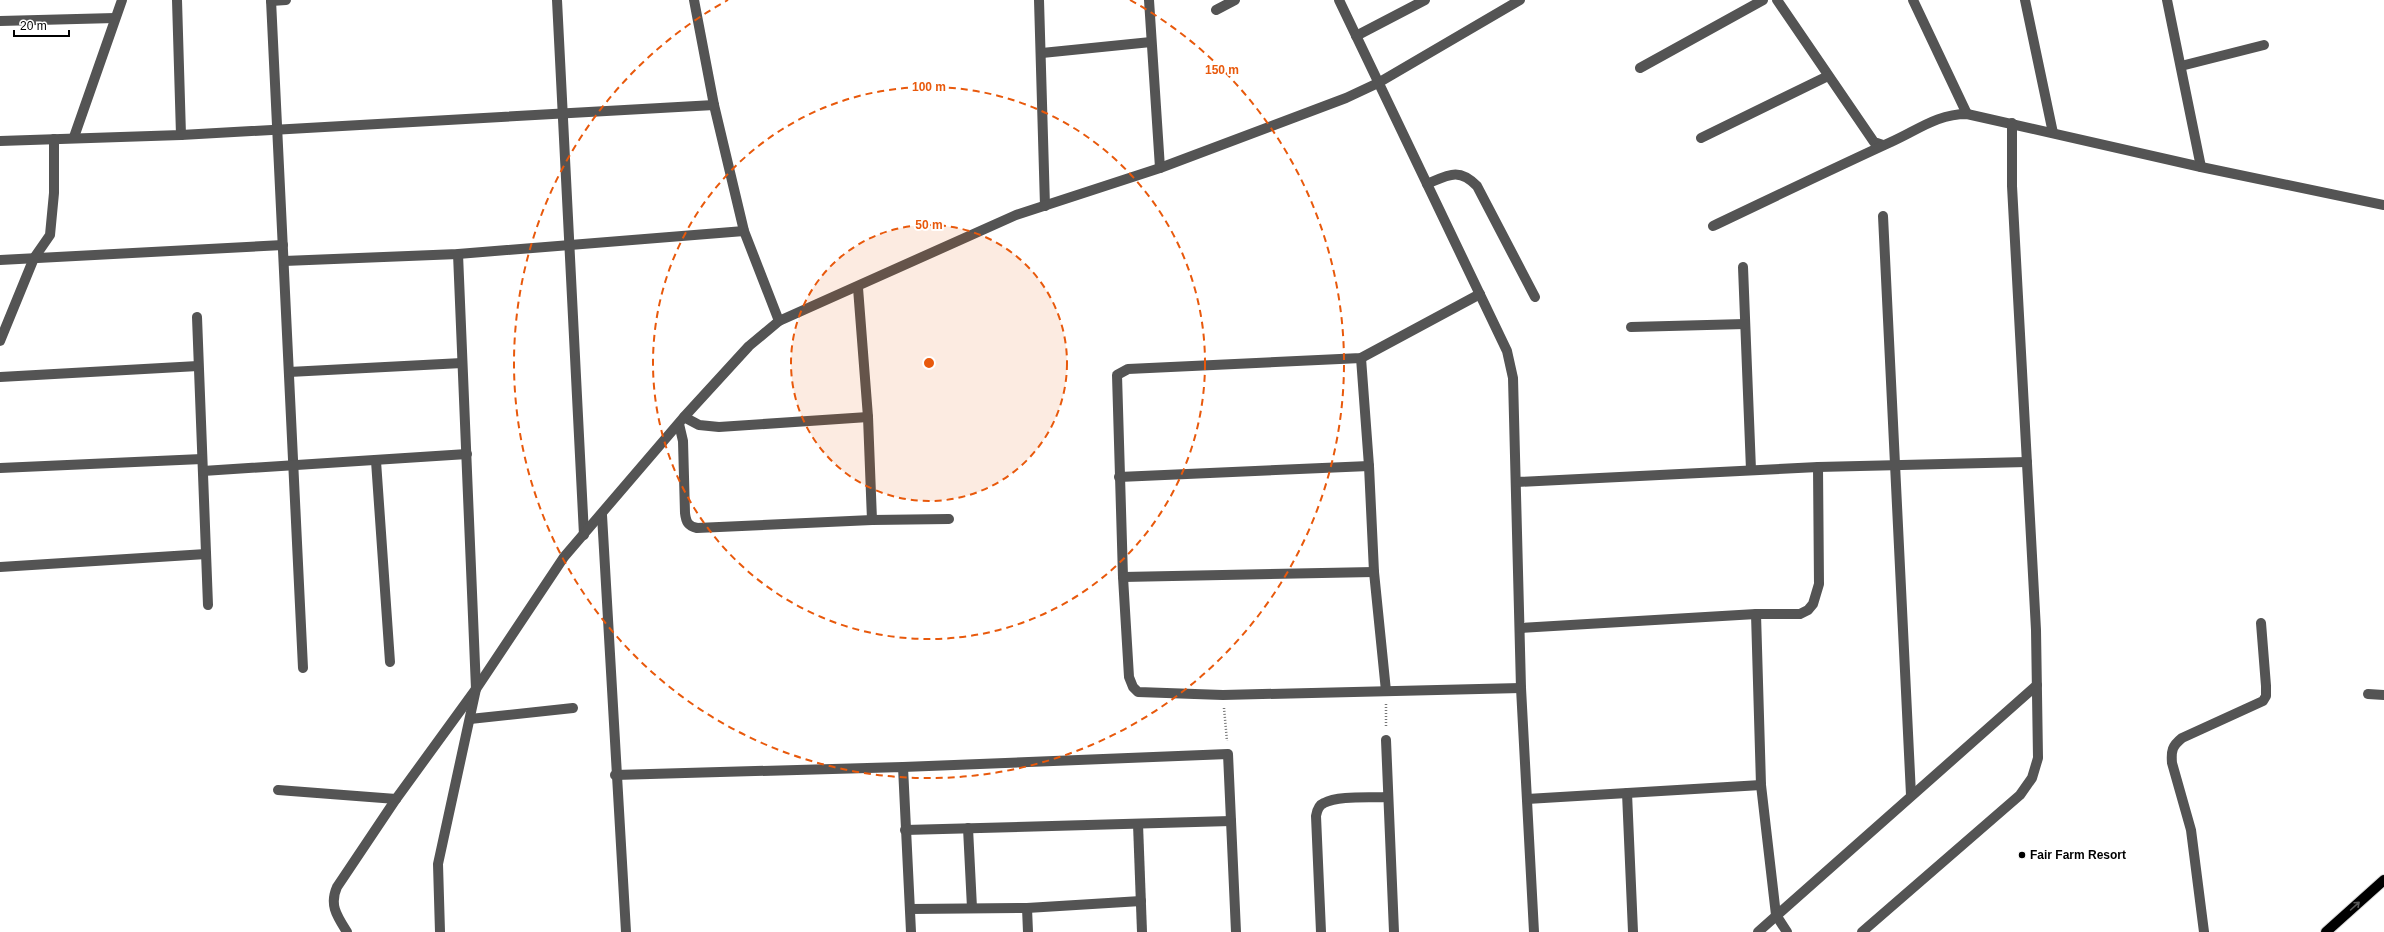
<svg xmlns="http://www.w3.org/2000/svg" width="2384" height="932" viewBox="0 0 2384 932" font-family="Helvetica,sans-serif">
	<rect width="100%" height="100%" fill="#fff"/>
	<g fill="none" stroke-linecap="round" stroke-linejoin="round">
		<g stroke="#dbdbdb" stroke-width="12">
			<polyline id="major" points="2326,932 2384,880"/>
		</g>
		<g stroke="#767676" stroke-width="2.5" stroke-dasharray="1 2" stroke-linecap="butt">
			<polyline points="1386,704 1386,727"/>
			<polyline points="1224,708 1227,741"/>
		</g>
		<g stroke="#545454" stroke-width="10">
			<polyline points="177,0 181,135"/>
			<polyline points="271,0 303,668"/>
			<polyline points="557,0 584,535"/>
			<polyline points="694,0 714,105 744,231 779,321"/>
			<polyline points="1039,0 1045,206"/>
			<polyline points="1149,0 1160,168"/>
			<polyline points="1339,0 1507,351 1513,378 1521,688 1534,932"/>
			<polyline points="1777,0 1874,142 1883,145"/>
			<polyline points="1913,0 1967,114"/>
			<polyline points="2025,0 2053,133"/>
			<polyline points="2167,0 2201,167"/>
			<polyline points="271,1 286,0"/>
			<polyline points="1216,10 1235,0"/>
			<polyline points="0,21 115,18"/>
			<polyline points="1356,36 1425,0"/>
			<polyline points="1042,53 1151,42"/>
			<polyline points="2181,66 2264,45"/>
			<polyline points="1640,68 1763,0"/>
			<polyline points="74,137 122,0"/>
			<polyline points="1701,138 1828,76"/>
			<polyline points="0,141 181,135 714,105"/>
			<path d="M1427,184C1448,175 1459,167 1477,186L1535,297"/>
			<polyline points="1883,216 1911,795"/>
			<path d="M1713,226C1772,198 1832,169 1891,142C1918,130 1937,114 1967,114L2201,167L2384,205"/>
			<polyline points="0,260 283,245"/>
			<polyline points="284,261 458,254 744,231"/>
			<polyline points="1743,267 1751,470"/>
			<polyline points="1480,294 1361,358 1128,369 1117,375 1123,577 1129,677 1133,687 1138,692 1223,695 1521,688"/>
			<polyline points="197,317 208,605"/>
			<polyline points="1631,327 1745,324"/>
			<polyline points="0,341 34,258 50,235 54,193 54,139"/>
			<polyline points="1361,358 1369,466 1374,572 1386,691"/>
			<polyline points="289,372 462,363"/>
			<polyline points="0,377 198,366"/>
			<polyline points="684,417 699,425 719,427 868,417"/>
			<path d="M679,424L683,441L685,513C686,522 688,526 697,528L872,520L868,417L858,288"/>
			<polyline points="376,461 390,662"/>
			<polyline points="0,468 202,459"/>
			<polyline points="203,471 467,454"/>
			<polyline points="1119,477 1369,466"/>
			<polyline points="1517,482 1818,467 2027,462"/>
			<polyline points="602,515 626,932"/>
			<polyline points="872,520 949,519"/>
			<polyline points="0,567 206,554"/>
			<polyline points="1123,577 1374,572"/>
			<polyline points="1756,614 1761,785 1776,915 1787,932"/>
			<polyline points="1520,628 1756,614 1800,614 1808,610 1813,604 1819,584 1818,467"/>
			<polyline points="2368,694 2384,695"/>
			<polyline points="470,719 573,708"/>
			<polyline points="1386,740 1394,932"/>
			<polyline points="903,767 1228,754 1236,932"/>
			<polyline points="615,775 903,767 911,932"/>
			<polyline points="278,790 396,799"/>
			<polyline points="1627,793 1633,932"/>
			<polyline points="1527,799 1761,785"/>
			<polyline points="1138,824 1142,932"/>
			<polyline points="968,828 972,908"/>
			<polyline points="905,830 1231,821"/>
			<polyline points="1027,908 1028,932"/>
			<polyline points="910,909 1027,908 1141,901"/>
			<path d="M347,932C337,916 329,905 337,887L396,799L476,689L564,557L684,417L749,346L779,321L1016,215L1160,168L1346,98L1378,83L1520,0"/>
			<polyline points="440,932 438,864 476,689 458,254"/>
			<path d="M1321,932L1316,816C1317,810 1319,805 1324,803C1338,795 1371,798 1387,797"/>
			<polyline points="1758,932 2037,685"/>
			<polyline points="1862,932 2020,795 2032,778 2038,758 2036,630 2012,186 2012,123"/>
			<path d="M2204,932L2191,830L2172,763C2171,751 2172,746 2182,738L2263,701L2266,696V686L2261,623"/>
		</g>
		<use href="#major" stroke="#000" stroke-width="10"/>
	</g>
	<defs><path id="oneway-shaft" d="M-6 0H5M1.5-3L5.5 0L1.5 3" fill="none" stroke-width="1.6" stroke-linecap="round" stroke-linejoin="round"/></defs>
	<use stroke="#595959" href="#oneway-shaft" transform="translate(2355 906) rotate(-42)"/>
	<circle cx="929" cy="363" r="138" fill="#e8590c" fill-opacity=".12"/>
	<g fill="none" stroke="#e8590c" stroke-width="2" stroke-dasharray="7 5">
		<circle cx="929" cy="363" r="138"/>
		<circle cx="929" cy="363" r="276"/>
		<path d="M1130 0A415 415 0 1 1 728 0"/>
	</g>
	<circle fill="#000" stroke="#fff" stroke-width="1.5" cx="2022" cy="855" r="4"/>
	<g text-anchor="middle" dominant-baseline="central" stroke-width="4" stroke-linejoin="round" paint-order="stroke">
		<g font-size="12" font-weight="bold" fill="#000" stroke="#fff" text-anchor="start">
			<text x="2030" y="855">Fair Farm Resort</text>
		</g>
	</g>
	<circle cx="929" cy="363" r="6" fill="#e8590c" stroke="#fff" stroke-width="2"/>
	<g font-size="12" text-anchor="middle" font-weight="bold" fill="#e8590c" stroke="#fff" stroke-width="4" stroke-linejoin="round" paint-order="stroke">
		<text x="1222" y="74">150 m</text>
		<text x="929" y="91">100 m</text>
		<text x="929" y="229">50 m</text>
	</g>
	<path d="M14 30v6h55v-6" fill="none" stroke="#000000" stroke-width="2"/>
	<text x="20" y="30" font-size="12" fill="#000000" stroke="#ffffff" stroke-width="3" paint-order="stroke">20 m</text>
</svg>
